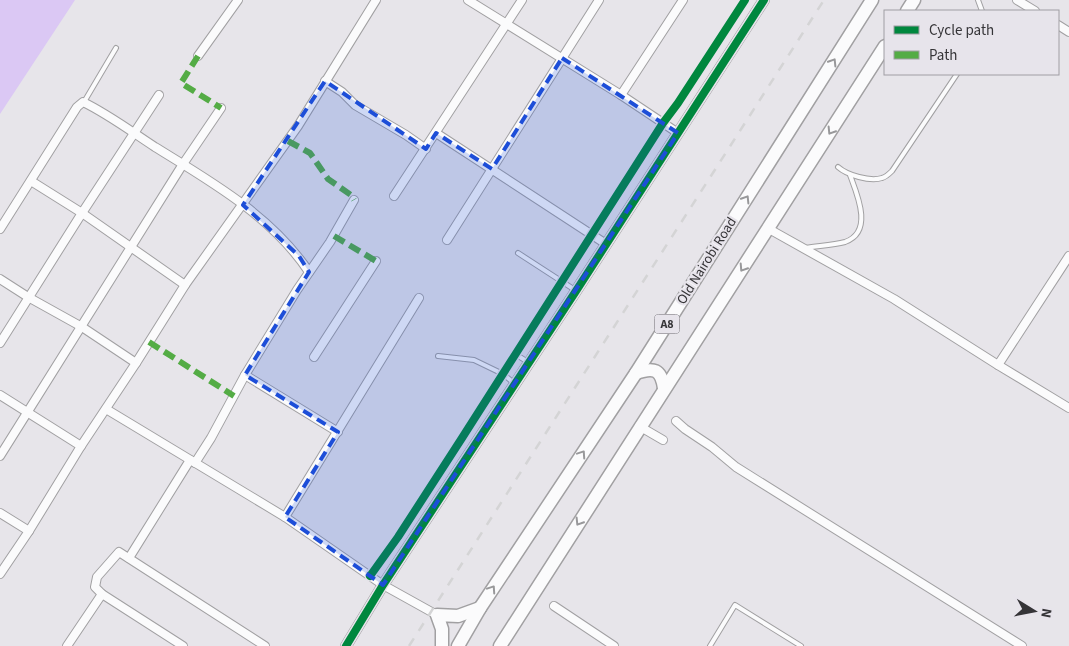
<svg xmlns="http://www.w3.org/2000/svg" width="1069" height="646" viewBox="0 0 1069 646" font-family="'Source Sans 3',sans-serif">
	<rect width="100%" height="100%" fill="#e7e5ea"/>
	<polygon fill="#dbc8f4" points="0,0 75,0 0,114"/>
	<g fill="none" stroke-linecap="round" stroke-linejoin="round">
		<g stroke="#a1a0a2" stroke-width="6">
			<g id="service">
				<polyline points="978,0 982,11"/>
				<polyline points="84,102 116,48"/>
				<path d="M838,167C847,175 870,182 882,178C886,177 889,174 892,171L957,74"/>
				<path d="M806,248C818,246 833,245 845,242C874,232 857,194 850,175"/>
				<polyline points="518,253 575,290"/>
				<polyline points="515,354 528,362"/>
				<polyline points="438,356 474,360 503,374 515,384"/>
				<polyline points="710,646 735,605 801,646"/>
			</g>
		</g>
		<g stroke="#a1a0a2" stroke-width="10">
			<g id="minor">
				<polyline points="468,0 621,95 678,133"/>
				<polyline points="1017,0 1035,11"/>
				<polyline points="1058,25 1069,32"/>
				<polyline points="198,56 238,0"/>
				<polyline points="325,81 342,92 355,105 406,135 426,149"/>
				<polyline points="621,95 683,0"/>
				<polyline points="436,133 606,244"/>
				<polyline points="31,181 82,213 185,285"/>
				<polyline points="394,196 522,0"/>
				<path d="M0,229L77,107L83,102C108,114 132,132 155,147C210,181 272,216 309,272"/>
				<polyline points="769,229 894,299 998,365 1069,408"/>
				<polyline points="447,240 599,0"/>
				<polyline points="0,279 28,297 82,327 136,363"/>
				<polyline points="0,343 82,213 159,95"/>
				<polyline points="314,357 376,261"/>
				<polyline points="998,365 1069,256"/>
				<polyline points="245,375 338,432"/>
				<polyline points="0,395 81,446"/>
				<polyline points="106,409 285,517 383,585 437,615"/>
				<polyline points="676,421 685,429 712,447 736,467 1022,646"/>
				<polyline points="639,426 663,440"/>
				<polyline points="0,456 183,164 221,108"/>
				<polyline points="195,463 211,438 245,375 297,290 330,242 354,200"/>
				<polyline points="0,513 29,531"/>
				<polyline points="285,517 419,298"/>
				<polyline points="129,558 190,460"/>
				<polyline points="0,574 29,531 81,446 136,363 185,285 298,126 376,0"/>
				<polyline points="102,594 183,646"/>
				<polyline points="554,606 614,646"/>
				<polyline points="67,646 102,594 95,587 97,577 119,552 265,646"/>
			</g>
		</g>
		<g stroke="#a1a0a2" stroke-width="12">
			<polyline id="tertiary" points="346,646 383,585 576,291 764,0"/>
		</g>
		<g stroke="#a1a0a2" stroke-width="15">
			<g id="trunk">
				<polyline points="907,11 914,0"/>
				<path d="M636,373C654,367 661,369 664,388"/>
				<polyline points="442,646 442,629 437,615 458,616 480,608"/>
				<polyline points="458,646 480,608 636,373 872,0"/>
				<path d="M500,646C627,445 758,247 885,46"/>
			</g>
		</g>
		<use href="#service" stroke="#fbfbfc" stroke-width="4"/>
		<use href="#minor" stroke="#fbfbfc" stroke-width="8"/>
		<use href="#tertiary" stroke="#fbfbfc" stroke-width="10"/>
		<use href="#trunk" stroke="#fbfbfc" stroke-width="12"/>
		<polyline stroke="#d4d4d5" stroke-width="2.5" stroke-dasharray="9 9" stroke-linecap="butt" points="409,646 824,0"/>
		<g stroke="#54ac45" stroke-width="6" stroke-dasharray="12 6" stroke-linecap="butt">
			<polyline points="198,56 181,83 221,108"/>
			<polyline points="288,141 310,153 328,179 351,195 354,200"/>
			<polyline points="334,236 376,261"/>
			<polyline points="149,342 234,396"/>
		</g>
		<g stroke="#e7e4eb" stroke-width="11">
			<g id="cycleway">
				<polyline points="370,576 398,537 462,438 663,123 678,103 745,0"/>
				<polyline points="346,646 383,585 576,291 764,0"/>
			</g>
		</g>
		<use href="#cycleway" stroke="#00873e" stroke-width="8"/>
	</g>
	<defs><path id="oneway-chevron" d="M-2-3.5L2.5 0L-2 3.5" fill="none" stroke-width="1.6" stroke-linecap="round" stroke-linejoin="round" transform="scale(1.25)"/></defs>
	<g stroke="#98989a">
		<use href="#oneway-chevron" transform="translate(833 62) rotate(-58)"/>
		<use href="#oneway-chevron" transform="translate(831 131) rotate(122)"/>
		<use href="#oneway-chevron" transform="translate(746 199) rotate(-58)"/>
		<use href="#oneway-chevron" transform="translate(743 268) rotate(123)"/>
		<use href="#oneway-chevron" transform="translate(582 454) rotate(-56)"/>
		<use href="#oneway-chevron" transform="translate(579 522) rotate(122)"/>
		<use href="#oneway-chevron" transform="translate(492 589) rotate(-56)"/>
	</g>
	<path fill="#1d4ed8" fill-opacity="0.2" stroke="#1d4ed8" stroke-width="4" stroke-dasharray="10 6" stroke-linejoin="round" d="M562,58L678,133L383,585L285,517L338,432L245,375L309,272L299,256L243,205L325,81L426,149L436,133L492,169Z"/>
	<g text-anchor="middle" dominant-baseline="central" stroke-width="4.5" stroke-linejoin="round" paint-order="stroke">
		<rect fill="#e7e4eb" stroke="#6a696d" stroke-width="1" x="654.5" y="314.5" width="25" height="19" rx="4"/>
		<g font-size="12" font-weight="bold" fill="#353437">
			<text x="667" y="324">A8</text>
		</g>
		<g font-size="14" fill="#353437" stroke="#e7e4eb">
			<text transform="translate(707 261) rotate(-58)">Old Nairobi Road</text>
		</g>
	</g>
	<rect x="884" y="10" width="175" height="65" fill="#e7e4eb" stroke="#a09ea3"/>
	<rect x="894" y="26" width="25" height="8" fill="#00873e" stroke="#a09ea3"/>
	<text x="929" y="35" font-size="15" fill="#353437">Cycle path</text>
	<rect x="894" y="51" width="25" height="8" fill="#54ac45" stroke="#a09ea3"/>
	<text x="929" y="60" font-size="15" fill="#353437">Path</text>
	<g transform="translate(1034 611) rotate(100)" stroke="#e7e4eb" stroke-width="4" paint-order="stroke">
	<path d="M0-4L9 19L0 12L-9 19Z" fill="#353437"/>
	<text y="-8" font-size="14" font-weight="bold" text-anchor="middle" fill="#353437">N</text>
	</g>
</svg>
